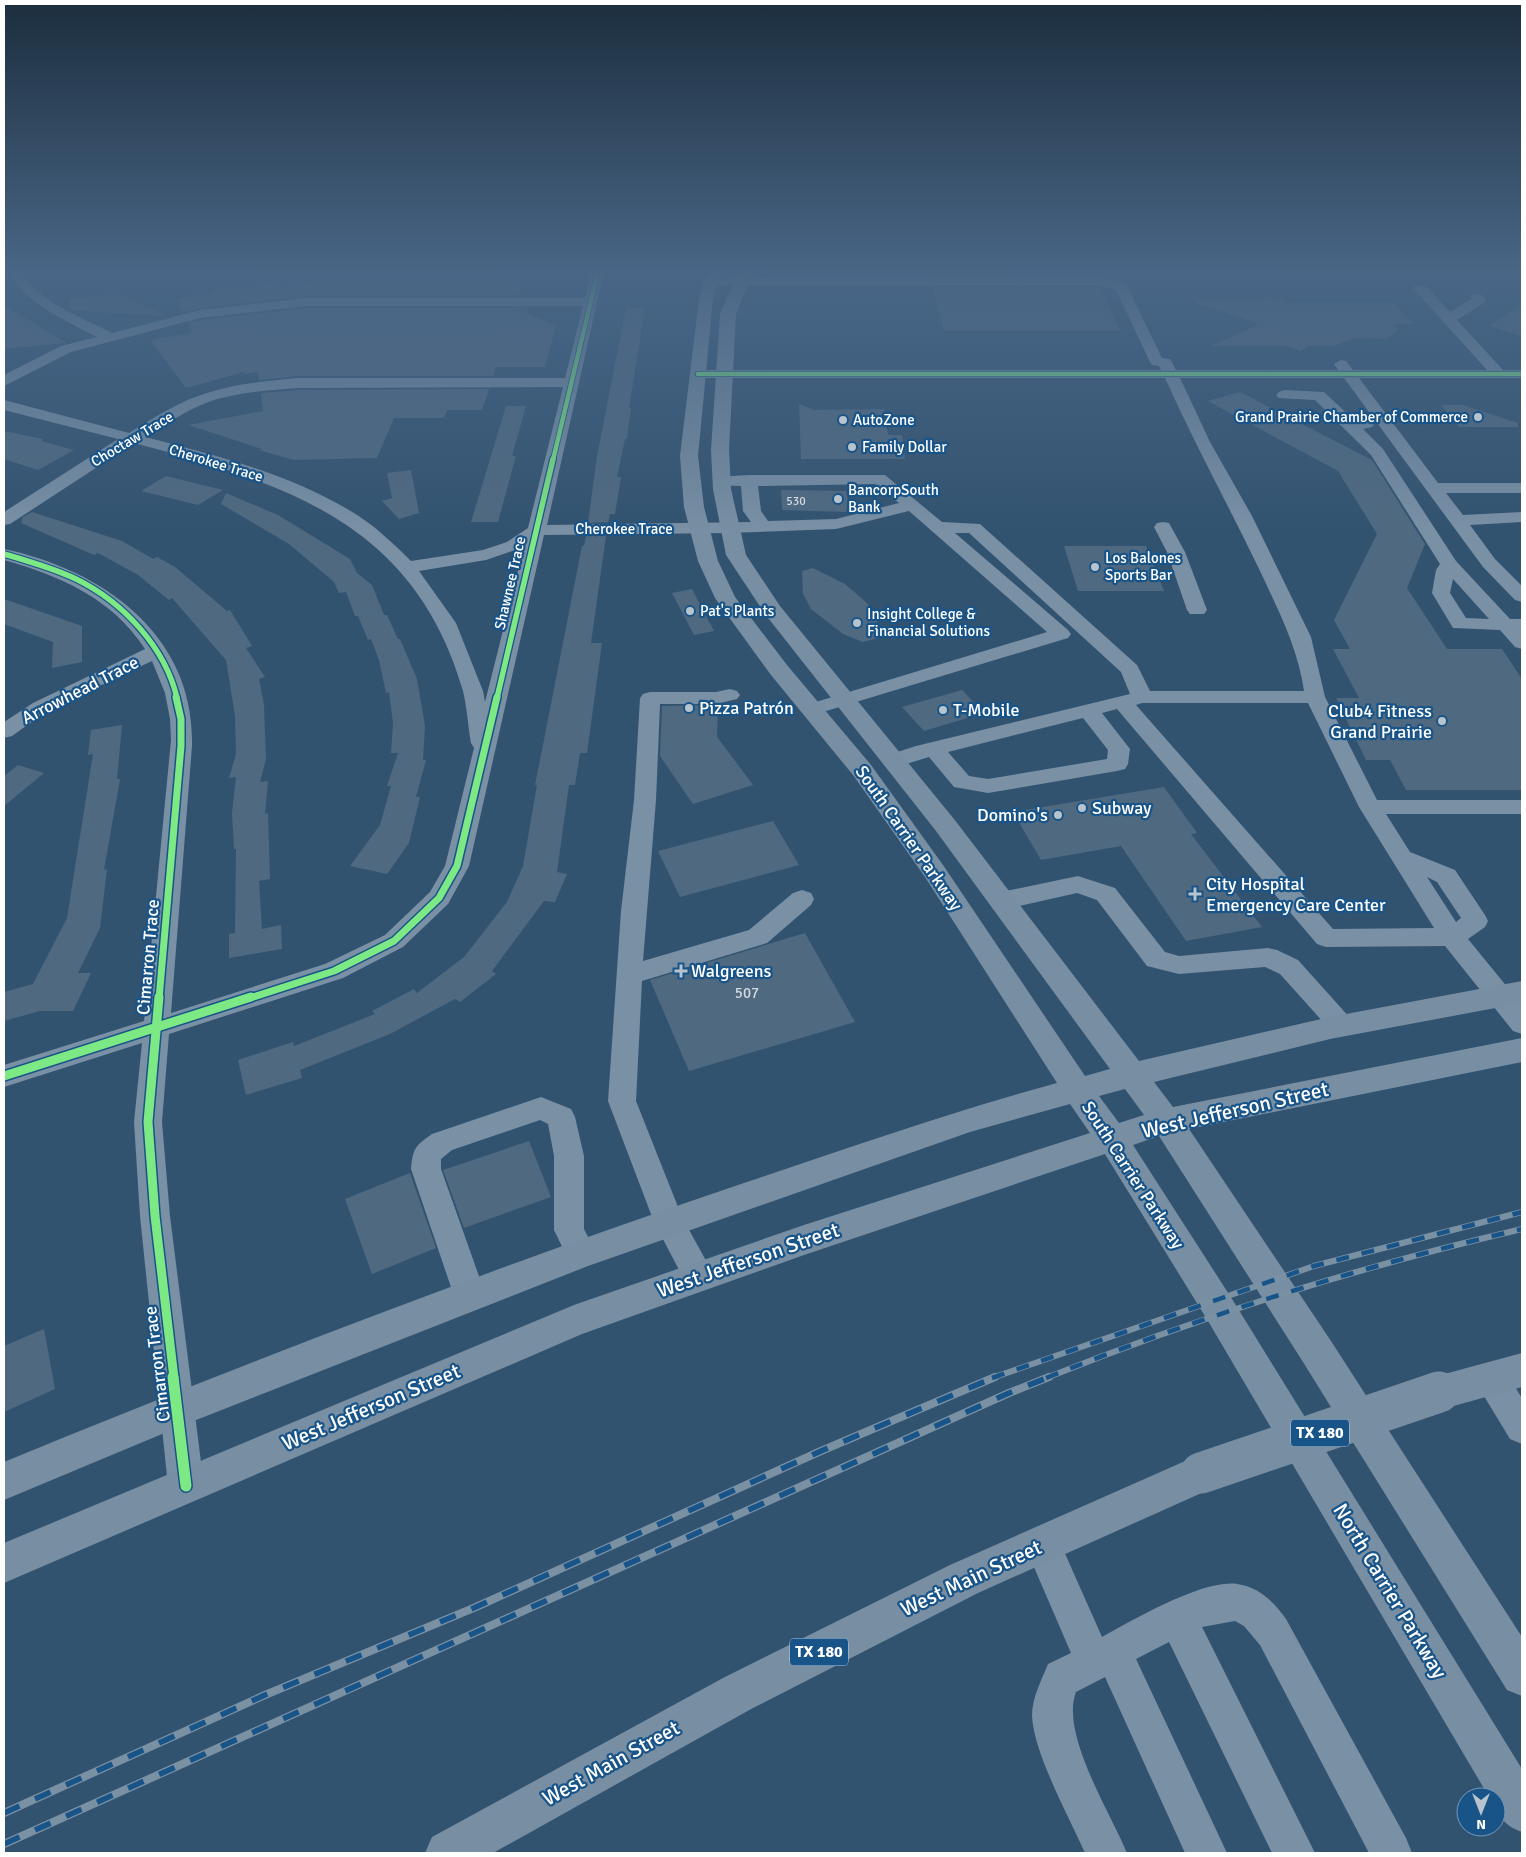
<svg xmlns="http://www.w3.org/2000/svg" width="1526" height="1857" viewBox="0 0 1526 1857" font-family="Signika,sans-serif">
	<rect width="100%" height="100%" fill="#325370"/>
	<g fill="#4f6980">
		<polygon points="430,281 519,283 520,294 509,296 306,296 200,308 182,313 176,299 212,293 212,290 278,283 278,286 320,283"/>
		<polygon points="933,287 1100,287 1120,331 944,331"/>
		<polygon points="119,294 163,314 163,316 70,310 70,299"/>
		<polygon points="1196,299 1282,299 1284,303 1394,303 1413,324 1393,324 1398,330 1387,339 1355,338 1334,346 1308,346 1301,351 1288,346 1211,346 1259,324 1196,303"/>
		<polygon points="4,305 66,343 4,349"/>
		<polygon points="1522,305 1522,336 1489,326"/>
		<polygon points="306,308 516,308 556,326 545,367 496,367 493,376 298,376 259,380 258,372 245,374 244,372 186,388 150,340 192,333 188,323 200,320"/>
		<polygon points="626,308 645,308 629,408 631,408 627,439 625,439 617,477 621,477 615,514 610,514 608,522 588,523 597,456"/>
		<polygon points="489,389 482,410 447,410 444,418 394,418 377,458 294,460 259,450 262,449 188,425 263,411 261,393 298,390"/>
		<polygon points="1240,392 1372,460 1425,544 1407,588 1447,649 1502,649 1522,679 1522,790 1406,790 1390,760 1366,760 1336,698 1359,698 1333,649 1350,649 1334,620 1377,534 1338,471 1208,401"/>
		<polygon points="799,404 814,410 884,409 888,435 902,435 905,459 801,459"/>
		<polygon points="1441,405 1463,405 1518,423 1518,427 1459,427"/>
		<polygon points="506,406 526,406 512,456 516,456 498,522 471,522"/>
		<polygon points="4,431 43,439 41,441 74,450 38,470 4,459"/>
		<polygon points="411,470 419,513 399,519 382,501 392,498 387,473"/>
		<polygon points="166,476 223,490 198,505 141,491"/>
		<polygon points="781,490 846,491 848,502 846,512 782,510"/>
		<polygon points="226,493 278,515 350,559 357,573 372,585 384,615 387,615 398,639 400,639 417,679 425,726 423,760 426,760 416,797 420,797 409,843 387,874 350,866 380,825 391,786 387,786 398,753 391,753 393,723 389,692 386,693 379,660 371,639 368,640 358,616 355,616 346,592 339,593 334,582 289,544 221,504"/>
		<polygon points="32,512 122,541 153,559 157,557 175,567 227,611 230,610 252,646 246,648 265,677 259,679 264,705 266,759 260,782 268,781 265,814 268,813 270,879 259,881 262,929 281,925 282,949 229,958 229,934 235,933 236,849 234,849 232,813 236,777 229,778 236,754 235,716 226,660 172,598 169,600 138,575 98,553 94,555 21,523 23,517"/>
		<polygon points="586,536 606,536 591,643 602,643 587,753 580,753 575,785 569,785 557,872 567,874 555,902 544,901 492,971 496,974 460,1002 455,999 390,1034 300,1070 302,1078 246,1095 238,1060 293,1042 294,1046 375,1014 372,1011 414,989 417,993 464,957 507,902 523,866 537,785 535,785 540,760 582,546 584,546"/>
		<polygon points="1064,546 1146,546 1164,591 1078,591"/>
		<polygon points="813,568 845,584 867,603 877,618 878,638 863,642 843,634 811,609 803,594 802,571"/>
		<polygon points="692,589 714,631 694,635 672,593"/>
		<polygon points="4,599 82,626 82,662 52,668 53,642 4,624"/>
		<polygon points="962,690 984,713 924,731 902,707"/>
		<polygon points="718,705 717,737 753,785 693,804 660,756 662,706"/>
		<polygon points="122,725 117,779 120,779 104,870 107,869 100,928 78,973 91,973 73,1011 40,1011 4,1021 4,992 33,984 67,918 93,754 88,755 91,730"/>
		<polygon points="18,765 44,773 4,806 4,776"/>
		<polygon points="1164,787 1197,833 1191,834 1262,927 1186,941 1121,846 1041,860 1013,812"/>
		<polygon points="773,821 799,865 680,897 658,851"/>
		<polygon points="805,933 855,1022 689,1071 650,980"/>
		<polygon points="529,1141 551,1197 464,1228 443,1170"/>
		<polygon points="410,1173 436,1248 372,1274 345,1199"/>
		<polygon points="44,1329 55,1389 4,1412 4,1346"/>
	</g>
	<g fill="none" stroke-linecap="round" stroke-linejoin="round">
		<g fill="#7990a5" fill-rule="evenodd">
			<path d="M8,271H21C38,302 81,317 112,333L200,310L306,298H585L591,271H604L547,525L751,522L743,511L741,486L716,485L714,481L716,477L749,475H885L942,522L980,524L1137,665L1150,691H1304C1298,648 1279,612 1261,573C1230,508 1195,445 1165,378H698L691,374L698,370H1161L1159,366L1152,365L1150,362L1116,290L1100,285H711L706,284L704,281L706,278L1101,277L1126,284L1162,358L1170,359L1176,370H1338L1334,364L1341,360L1346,361L1353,370H1487L1413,288L1415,285H1425L1450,312L1471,299V294H1481L1486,300L1484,303L1457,320L1503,370H1522V378H1359L1438,483H1522V493H1446L1463,515L1522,512V522L1470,525L1495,559L1522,586V602L1515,600L1483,567L1344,378H1180L1210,442L1252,516L1311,637L1325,697L1377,800H1522V814H1386L1410,852L1455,870L1485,915L1488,921L1485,927L1468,939L1522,1005V1034L1513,1031L1445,946L1326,947L1317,944L1117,709L1102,713L1130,749L1128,764L1125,769L1117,771L988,793L954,787L929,757L893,768L885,766L882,761L885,756L916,746L1130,694L1121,672L969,533H955L1068,630L1071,634L1068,638L813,715L806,713L802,709L806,705L1047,632L909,511L836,529L729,533L544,535L469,866L448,904L403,947L343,978L169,1034L162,1122L170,1216L204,1486L198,1498L186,1504L174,1498L168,1486L140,1216L134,1122L142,1043L4,1087V1065L144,1021L171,740L170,719L165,693L152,661L47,711L12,736L4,738V722L33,703L145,649C112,598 60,576 4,560V549C103,570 195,635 192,746L171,1013L325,964L385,935L430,892L445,866L474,748L471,743C468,726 467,707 463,691C415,523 285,483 134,443L10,524L4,525V512L118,439L4,410V400L129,433C154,418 179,401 207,393C237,383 268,381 298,378H565L583,306H306L200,318L71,352L4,386V375L61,346L97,337C65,320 26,304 8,271ZM563,387L528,528L507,542L483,550L411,561C393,543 372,523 349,510C286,473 215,455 145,437C168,423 191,407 217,399C244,392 271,390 298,388ZM875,484L899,503L836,519L768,521L761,511L758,486ZM524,547L485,702L483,691L456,623L419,571L486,560ZM1142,703H1308L1359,807L1434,928L1333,929L1136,705ZM1083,718L1108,750L1107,759L988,779L969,776L948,752ZM1427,877L1437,882L1461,918L1456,922Z"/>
			<path d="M1284,390L1324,392L1353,419L1372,421L1374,424L1372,427L1363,429L1383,449L1456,561L1510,619H1522V649L1515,647L1500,630L1453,628L1432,593L1436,570L1440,564L1371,455L1315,400L1279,398L1276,395L1279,392ZM1453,579L1489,619L1466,618L1450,593Z"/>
			<polygon points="1163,522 1169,523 1185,552 1207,610 1204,614 1190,614 1187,610 1167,552 1154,527 1157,523"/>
			<polygon points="730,689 737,691 740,695 737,699 716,704 660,704 656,800 643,961 749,930 793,893 802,890 811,893 814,899 811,905 767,943 642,981 636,1101 682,1217 715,1277 710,1287 699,1291 688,1287 654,1222 608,1101 621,911 634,800 640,698 643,694 650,692 716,692"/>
			<polygon points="1078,876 1115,888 1165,952 1179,956 1268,948 1277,950 1298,960 1351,1019 1355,1026 1351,1033 1342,1036 1333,1033 1280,974 1265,967 1179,974 1147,966 1097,900 1077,893 1001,910 992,907 989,901 992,895 1001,892"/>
			<path d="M541,1097L571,1109L575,1117L584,1156V1229L596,1253L592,1263L581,1267L570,1263L554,1230V1156L548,1124L540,1120L452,1150L441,1159V1169L486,1296L481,1306L470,1310L459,1306L454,1296L411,1169C413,1148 415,1146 432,1134Z"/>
			<polygon points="1490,1362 1502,1367 1522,1398 1522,1444 1510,1439 1473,1378 1478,1367"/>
			<path d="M1042,1526L1055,1531L1102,1637C1133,1620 1203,1579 1237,1584C1259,1587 1274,1602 1286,1619L1406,1838L1412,1853H1369L1260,1645L1244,1626L1235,1621L1202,1627L1315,1853H1272L1169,1642L1136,1659L1227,1853H1185L1105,1677L1076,1692C1060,1733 1110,1812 1127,1853H1085C1069,1817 1034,1754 1032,1716C1032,1698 1041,1681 1048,1664L1071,1653L1024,1544L1029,1531Z"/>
		</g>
		<g fill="#788fa3" fill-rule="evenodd">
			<path d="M711,271H725L718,281L713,299L698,456L704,507L718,561L735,597L787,665L871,765L943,865L1085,1076L1110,1069L936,831L765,614L726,555L713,489L711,450L720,314L739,271H753L736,314L729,450L731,489L746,555L780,606L954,819L1139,1061L1330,1017L1522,981V1003L1330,1039L1154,1082L1173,1107L1522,1038V1062L1189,1129L1329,1338L1522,1637V1696L1507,1690L1303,1362L1159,1136L1133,1145L1232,1299L1522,1769V1832C1505,1826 1496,1816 1496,1797H1489L1208,1321L1105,1154L804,1255L582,1334L4,1583V1543L574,1305L804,1225L1090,1133L1070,1104L970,1132L588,1266L186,1424L4,1500V1462C247,1362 492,1268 741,1184C845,1149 950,1112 1057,1083L925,877L853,775L771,675L715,598L698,561L684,507L680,456L699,299L704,281ZM1125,1089L1144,1115L1119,1123L1099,1096Z"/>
			<polygon points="1522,1353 1522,1387 1439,1410 1426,1405 1421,1392 1426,1379"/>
			<polygon points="1201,1454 1215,1459 1220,1473 1215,1487 978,1593 753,1708 493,1853 425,1853 432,1837 723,1678 950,1565"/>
		</g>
		<g stroke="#7a91a4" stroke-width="6">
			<g id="rail-far1">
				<polyline points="992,1378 1314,1266 1522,1212"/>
				<path d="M1046,1378C1201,1316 1359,1267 1522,1229"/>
			</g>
		</g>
		<g stroke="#7a91a4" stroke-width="8">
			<g id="rail">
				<polyline points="4,1813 265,1695 476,1607 821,1451 995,1377"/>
				<polyline points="4,1844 1009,1393 1049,1377"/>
			</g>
		</g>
		<use href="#rail-far1" stroke="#195489" stroke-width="4.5" stroke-dasharray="13" stroke-linecap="butt"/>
		<use href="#rail" stroke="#195489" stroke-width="5.5" stroke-dasharray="17" stroke-linecap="butt"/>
		<polyline stroke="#788fa3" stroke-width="41" points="1201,1473 1439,1392"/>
		<g stroke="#195489" stroke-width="6">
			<g id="cycleway-far4">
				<polyline points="698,374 1522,374"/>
				<polyline points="553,460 598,271"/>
			</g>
		</g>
		<g stroke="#195489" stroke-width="8">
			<g id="cycleway-far3">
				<path d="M4,554C28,561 53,568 76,579C123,602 165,647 177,698"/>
				<polyline points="497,698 553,459"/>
			</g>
		</g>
		<g stroke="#195489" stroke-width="10">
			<g id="cycleway-far2">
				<polyline points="159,999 181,746 181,719 176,697"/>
				<polyline points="247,999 334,971 394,941 439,898 457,866 497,697"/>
			</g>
		</g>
		<g stroke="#195489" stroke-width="12">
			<g id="cycleway-far1">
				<polyline points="159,997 148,1122 155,1216 174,1378"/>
				<polyline points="4,1076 251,997"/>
			</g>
		</g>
		<g stroke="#195489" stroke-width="14">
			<polyline id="cycleway" points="173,1377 186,1486"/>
		</g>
		<use href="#cycleway-far4" stroke="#7ce984" stroke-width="4.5"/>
		<use href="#cycleway-far3" stroke="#7ce984" stroke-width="5.5"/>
		<use href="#cycleway-far2" stroke="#7ce984" stroke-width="7"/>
		<use href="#cycleway-far1" stroke="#7ce984" stroke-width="9"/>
		<use href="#cycleway" stroke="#7ce984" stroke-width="11"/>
	</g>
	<linearGradient id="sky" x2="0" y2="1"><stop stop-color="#1c2e3e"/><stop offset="0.51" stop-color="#496686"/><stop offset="1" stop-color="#496686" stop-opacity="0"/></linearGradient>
	<rect width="1526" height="531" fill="url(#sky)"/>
	<g fill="#b7c3cd" stroke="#195489" stroke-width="2">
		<circle cx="1478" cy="417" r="5"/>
		<circle cx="843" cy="420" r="5"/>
		<circle cx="852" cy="447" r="5"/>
		<circle cx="838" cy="499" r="5"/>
		<circle cx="1095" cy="567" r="5"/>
		<circle cx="690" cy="611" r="5"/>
		<circle cx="857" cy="623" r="5"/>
		<circle cx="689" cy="708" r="5"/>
		<circle cx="943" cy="710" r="5"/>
		<circle cx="1442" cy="721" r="5"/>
		<circle cx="1082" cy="808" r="5"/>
		<circle cx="1058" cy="815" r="5"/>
		<path d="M1192.5 886.5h5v5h5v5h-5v5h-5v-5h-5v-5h5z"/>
		<path d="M678.5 963.5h5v5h5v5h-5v5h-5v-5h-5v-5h5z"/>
	</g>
	<g text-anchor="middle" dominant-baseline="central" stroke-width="4.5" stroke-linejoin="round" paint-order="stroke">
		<g font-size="12" fill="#d3dadf">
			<text x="796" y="501">530</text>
		</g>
		<g font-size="15" fill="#fff" stroke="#195489" text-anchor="start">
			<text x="1468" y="417" text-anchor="end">Grand Prairie Chamber of Commerce</text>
			<text x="853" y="420">AutoZone</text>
			<text x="862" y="447">Family Dollar</text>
			<text x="848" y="490">BancorpSouth<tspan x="848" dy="17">Bank</tspan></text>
			<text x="1105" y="558">Los Balones<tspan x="1105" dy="17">Sports Bar</tspan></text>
			<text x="700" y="611">Pat's Plants</text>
			<text x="867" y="614">Insight College &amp;<tspan x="867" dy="17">Financial Solutions</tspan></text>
		</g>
		<g font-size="15" fill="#fff" stroke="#195489">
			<text transform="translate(132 439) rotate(-31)">Choctaw Trace</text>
			<text transform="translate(216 463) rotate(17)">Cherokee Trace</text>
			<text x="624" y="529">Cherokee Trace</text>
			<text transform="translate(510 583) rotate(-77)">Shawnee Trace</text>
		</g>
		<g font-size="15" fill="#d3dadf">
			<text x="747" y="993">507</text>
		</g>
		<g fill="#195489" stroke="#baccdc" stroke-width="1">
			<rect x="1291" y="1419.5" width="58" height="27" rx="4"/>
			<rect x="790" y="1638.5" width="58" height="27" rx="4"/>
		</g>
		<g font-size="16" font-weight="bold" fill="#fff">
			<text x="1320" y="1433">TX 180</text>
			<text x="819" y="1652">TX 180</text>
		</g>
		<g font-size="18" fill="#fff" stroke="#195489">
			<text transform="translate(80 690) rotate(-27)">Arrowhead Trace</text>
			<text transform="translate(909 838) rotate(55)">South Carrier Parkway</text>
			<text transform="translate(148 957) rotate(-85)">Cimarron Trace</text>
			<text transform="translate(1133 1175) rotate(57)">South Carrier Parkway</text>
			<text transform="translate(157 1364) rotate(-97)">Cimarron Trace</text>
		</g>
		<g font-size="18" fill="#fff" stroke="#195489" text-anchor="start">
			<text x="699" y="708">Pizza Patrón</text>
			<text x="953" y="710">T-Mobile</text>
			<text x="1432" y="711" text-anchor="end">Club4 Fitness<tspan x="1432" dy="21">Grand Prairie</tspan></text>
			<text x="1092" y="808">Subway</text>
			<text x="1048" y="815" text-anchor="end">Domino's</text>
			<text x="1206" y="884">City Hospital<tspan x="1206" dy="21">Emergency Care Center</tspan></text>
			<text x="691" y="971">Walgreens</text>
		</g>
		<g font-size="21" fill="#fff" stroke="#195489">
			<text transform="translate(1235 1110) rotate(-13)">West Jefferson Street</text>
			<text transform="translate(748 1260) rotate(-19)">West Jefferson Street</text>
			<text transform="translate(371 1407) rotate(-23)">West Jefferson Street</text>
			<text transform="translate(971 1578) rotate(-25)">West Main Street</text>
			<text transform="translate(1390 1591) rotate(59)">North Carrier Parkway</text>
			<text transform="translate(611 1763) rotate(-29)">West Main Street</text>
		</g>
	</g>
	<rect width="1526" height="1857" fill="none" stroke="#ffffff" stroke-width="10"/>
	<g transform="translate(1481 1812) rotate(180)"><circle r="24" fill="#195489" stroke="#7598b8"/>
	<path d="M0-4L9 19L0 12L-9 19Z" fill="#b7c3cd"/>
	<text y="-8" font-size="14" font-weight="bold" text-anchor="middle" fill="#ffffff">N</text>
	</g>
</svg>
